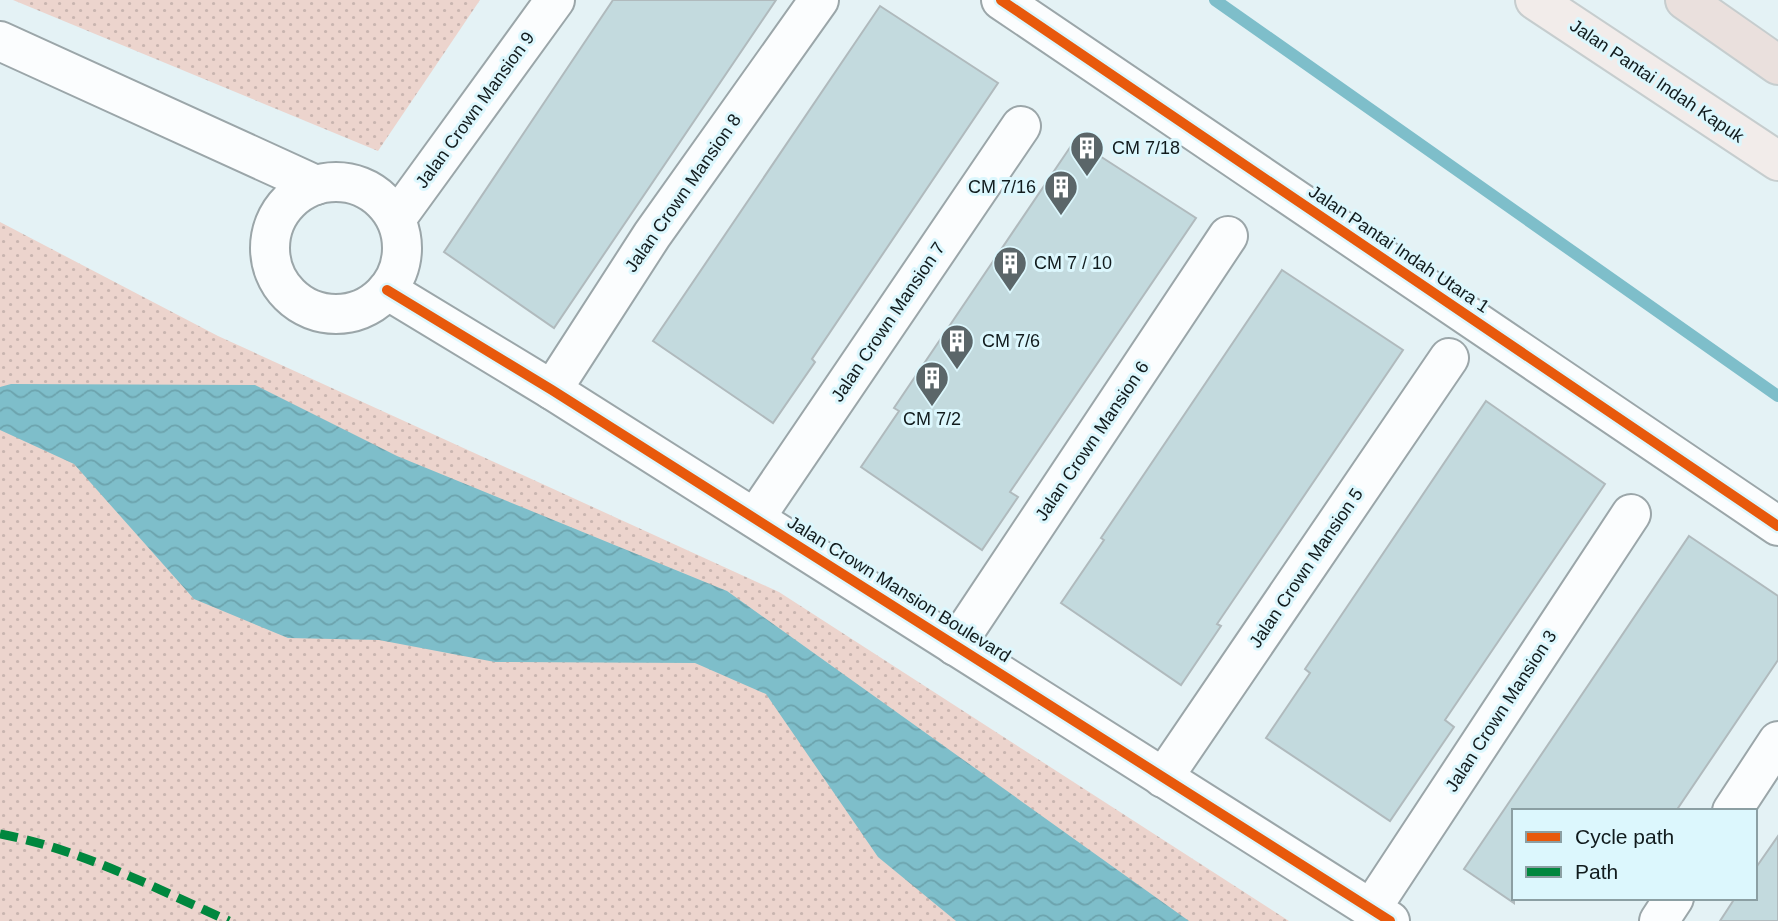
<svg xmlns="http://www.w3.org/2000/svg" width="1778" height="921" viewBox="0 0 1778 921" font-family="Arial,sans-serif">
	<defs>
		<pattern id="grass-dots" width="8" height="8" patternUnits="userSpaceOnUse" patternTransform="scale(1.75)"><rect width="8" height="8" fill="#ecd4cd"/><path d="M2 2h.1M6 6h.1" fill="none" stroke="#c9b5b0" stroke-width="1.8" stroke-linecap="round"/></pattern>
		<pattern id="water-waves" width="16" height="10" patternUnits="userSpaceOnUse" patternTransform="scale(1.75)"><rect width="16" height="10" fill="#7ebeca"/><path d="M0 5q4-4 8 0t8 0" fill="none" stroke="#6ca3ad"/></pattern>
	</defs>
	<rect width="100%" height="100%" fill="#e4f2f5"/>
	<g fill="url(#grass-dots)">
		<polygon points="13,0 480,0 378,151"/>
		<polygon points="0,222 218,336 779,592 1289,921 0,921"/>
	</g>
	<polygon fill="url(#water-waves)" points="11,384 255,385 397,456 727,591 1189,921 956,921 878,857 766,694 695,663 495,662 379,640 288,638 194,599 74,464 0,430 0,387"/>
	<g fill="none" stroke-linecap="round" stroke-linejoin="round">
		<polyline stroke="#7ebeca" stroke-width="12" points="1215,0 1778,396"/>
	</g>
	<g fill="#c3dade" stroke="#b0babd" stroke-width="2">
		<polygon points="613,0 776,0 554,328 444,252"/>
		<polygon points="880,6 998,83 812,359 815,362 773,423 653,341"/>
		<polygon points="1075,140 1196,218 1010,492 1018,497 982,550 861,467 899,411 894,408"/>
		<polygon points="1282,270 1403,350 1217,624 1221,626 1181,685 1061,603 1104,540 1101,538"/>
		<polygon points="1486,401 1605,484 1445,720 1454,727 1390,821 1266,738 1310,673 1305,669"/>
		<polygon points="1689,536 1778,596 1778,660 1676,811 1514,811 1514,903 1464,869"/>
		<polygon points="1778,836 1778,921 1720,921 1735,898 1755,898 1755,869"/>
	</g>
	<g fill="none" stroke-linecap="round" stroke-linejoin="round">
		<g stroke="#9ba6a9" stroke-width="42">
			<g id="minor">
				<polyline points="1001,0 1778,526"/>
				<polyline points="0,41 316,185"/>
				<circle cx="336" cy="248" r="66"/>
				<polyline points="396,219 555,0"/>
				<polyline points="387,290 552,390 1390,921"/>
				<polyline points="552,390 652,235 819,0"/>
				<polyline points="755,518 1021,126"/>
				<polyline points="955,646 1228,236"/>
				<polyline points="1163,778 1449,358"/>
				<polyline points="1732,811 1778,741"/>
				<polyline points="1371,909 1631,514"/>
				<polyline points="1659,921 1674,898"/>
			</g>
		</g>
		<g stroke="#c6cdce" stroke-width="42">
			<polyline id="major" points="1535,0 1778,161"/>
		</g>
		<g stroke="#c6cdce" stroke-width="42">
			<polyline id="highway" points="1685,0 1778,65"/>
		</g>
		<use href="#minor" stroke="#fbfdfe" stroke-width="38"/>
		<use href="#major" stroke="#f2ecea" stroke-width="38"/>
		<use href="#highway" stroke="#eae0dd" stroke-width="38"/>
		<path stroke="#00873e" stroke-width="9" stroke-dasharray="18 9" stroke-linecap="butt" d="M0,834C80,849 155,888 229,921"/>
		<g stroke="#dcf7fd" stroke-width="15">
			<g id="cycleway">
				<polyline points="1001,0 1778,526"/>
				<polyline points="387,290 552,390 1390,921"/>
			</g>
		</g>
		<use href="#cycleway" stroke="#e8590c" stroke-width="10"/>
	</g>
	<defs>
		<g id="building-pin" transform="scale(1.75)"><path d="M0 17L-7.5 6A9.5 9.5 0 1 1 7.5 6Z" fill="#5b6669" stroke="#dcf7fd"/><path d="M-4-6H4V6H1V3H-1V6H-4ZM-2.5-4.3h1.7v1.8h-1.7ZM.8-4.3h1.7v1.8H.8ZM-2.5-1h1.7V.8h-1.7ZM.8-1h1.7V.8H.8Z" fill="#fff"/></g>
	</defs>
	<g fill-rule="evenodd">
		<use href="#building-pin" x="1087" y="148"/>
		<use href="#building-pin" x="1061" y="187"/>
		<use href="#building-pin" x="1010" y="263"/>
		<use href="#building-pin" x="957" y="341"/>
		<use href="#building-pin" x="932" y="378"/>
	</g>
	<g text-anchor="middle" dominant-baseline="central" stroke-width="6" stroke-linejoin="round" paint-order="stroke">
		<g font-size="18" fill="#111b1d" stroke="#dcf7fd">
			<text transform="translate(1657 81) rotate(34)">Jalan Pantai Indah Kapuk</text>
			<text transform="translate(475 110) rotate(-54)">Jalan Crown Mansion 9</text>
			<text transform="translate(683 193) rotate(-55)">Jalan Crown Mansion 8</text>
			<text transform="translate(1399 249) rotate(34)">Jalan Pantai Indah Utara 1</text>
			<text transform="translate(888 322) rotate(-56)">Jalan Crown Mansion 7</text>
			<text transform="translate(1092 441) rotate(-56)">Jalan Crown Mansion 6</text>
			<text transform="translate(1306 568) rotate(-56)">Jalan Crown Mansion 5</text>
			<text transform="translate(899 589) rotate(32)">Jalan Crown Mansion Boulevard</text>
			<text transform="translate(1501 711) rotate(-57)">Jalan Crown Mansion 3</text>
		</g>
		<g font-size="18" fill="#111b1d" stroke="#dcf7fd" text-anchor="start">
			<text x="1112" y="148">CM 7/18</text>
			<text x="1036" y="187" text-anchor="end">CM 7/16</text>
			<text x="1034" y="263">CM 7 / 10</text>
			<text x="982" y="341">CM 7/6</text>
			<text x="932" y="419" text-anchor="middle">CM 7/2</text>
		</g>
	</g>
	<rect x="1512" y="809" width="245" height="91" fill="#dcf7fd" stroke="#8b9fa3" stroke-width="2"/>
	<rect x="1526" y="832" width="35" height="10" fill="#e8590c" stroke="#8b9fa3" stroke-width="2"/>
	<text x="1575" y="844" font-size="21" fill="#111b1d">Cycle path</text>
	<rect x="1526" y="867" width="35" height="10" fill="#00873e" stroke="#8b9fa3" stroke-width="2"/>
	<text x="1575" y="879" font-size="21" fill="#111b1d">Path</text>
</svg>
